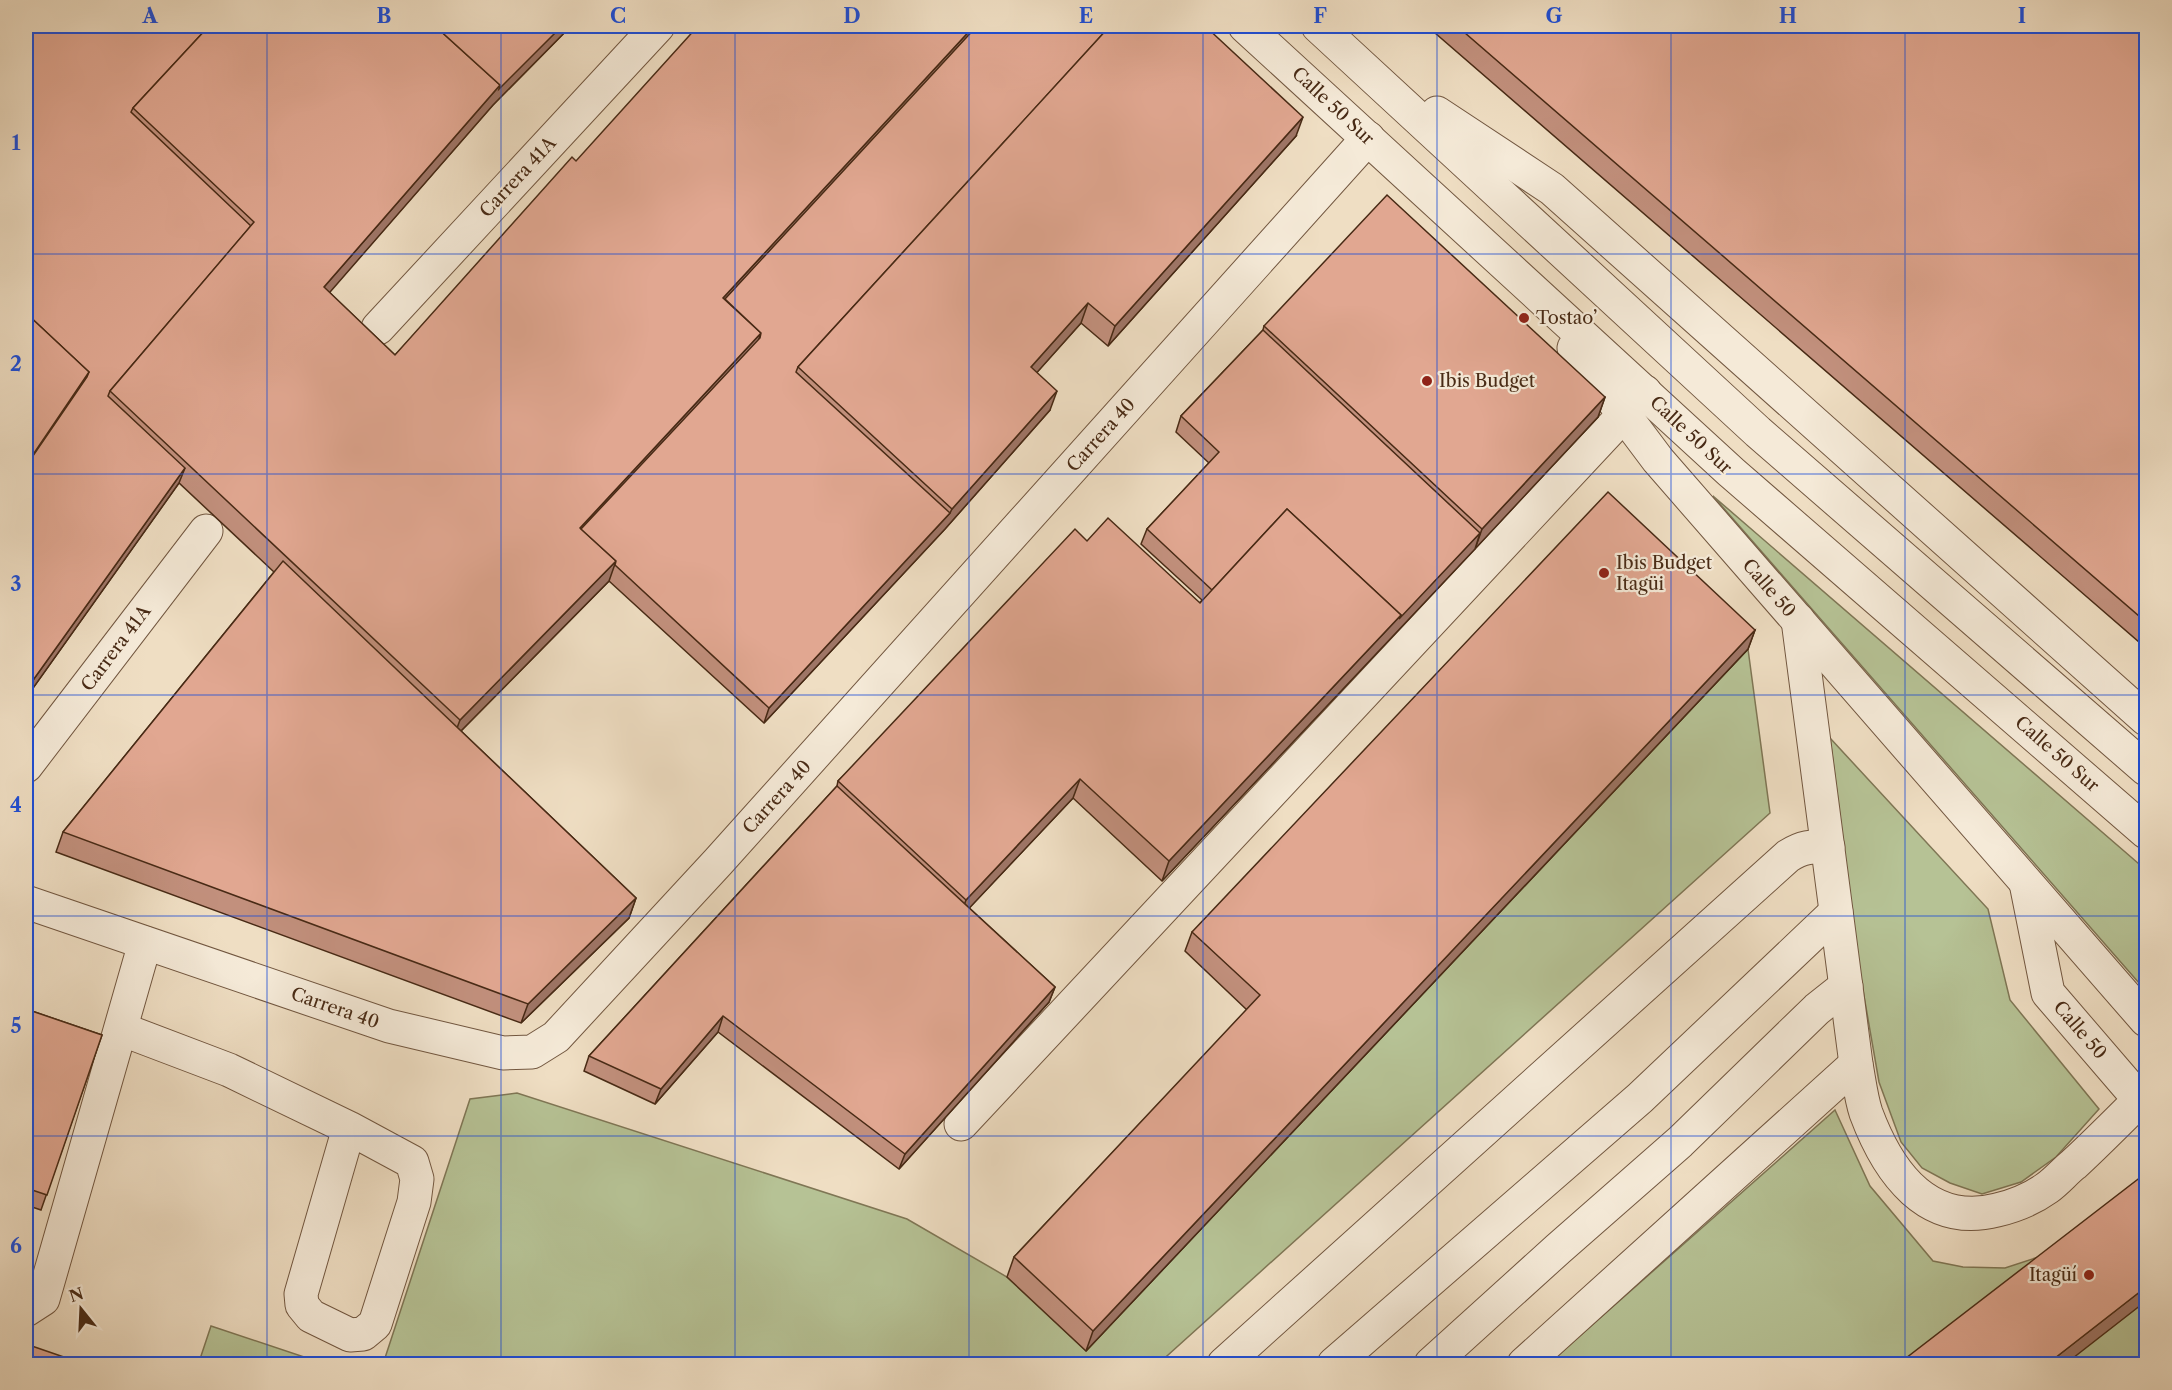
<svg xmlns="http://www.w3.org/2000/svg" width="2172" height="1390" viewBox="0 0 2172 1390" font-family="'Libre Caslon Text',serif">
	<rect width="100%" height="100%" fill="#efdec3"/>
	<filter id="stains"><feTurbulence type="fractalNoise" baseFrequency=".00333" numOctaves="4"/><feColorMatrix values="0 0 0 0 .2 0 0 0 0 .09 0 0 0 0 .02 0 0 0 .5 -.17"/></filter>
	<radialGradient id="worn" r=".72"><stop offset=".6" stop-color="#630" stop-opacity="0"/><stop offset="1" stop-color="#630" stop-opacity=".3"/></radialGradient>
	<g fill="#b6c295" stroke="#7f7655" stroke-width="1.5">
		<polygon points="1713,496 2146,870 2146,991"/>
		<polygon points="1748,649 1770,813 1158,1364 383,1364 470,1099 517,1093 907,1219 1007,1277 1086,1351"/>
		<polygon points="1830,738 1988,909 2010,1000 2099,1109 2056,1157 2021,1182 1982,1194 1950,1183 1922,1168 1901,1142 1879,1082 1860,973"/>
		<polygon points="1835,1110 1870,1186 1933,1261 1963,1267 2005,1268 2066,1248 1915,1364 1548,1364"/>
		<polygon points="2146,1301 2146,1364 2064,1364"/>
		<polygon points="211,1326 325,1364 215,1364 200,1359"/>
	</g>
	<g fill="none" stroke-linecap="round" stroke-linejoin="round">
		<g stroke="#725740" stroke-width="35">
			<g id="minor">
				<polyline points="1245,26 1731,472 2146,832"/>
				<polyline points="1318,26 1758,432 2146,769"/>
				<polyline points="1437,113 1552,189 2146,719"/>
				<polyline points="378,328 658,26"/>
				<polyline points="1574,348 1658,460 2146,1020"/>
				<path d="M1798,620L1856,1064C1859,1080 1861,1098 1866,1113C1888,1172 1927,1228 1997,1210C2014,1206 2033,1198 2047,1188C2057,1181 2065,1171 2074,1164C2099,1141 2122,1117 2146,1094"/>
				<polyline points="26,766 206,531"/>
				<polyline points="2026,883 2048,993 2140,1100"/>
				<polyline points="26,902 389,1026 503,1053 532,1052 556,1037 718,862 1368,138"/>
				<polyline points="121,1029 229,1070 349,1128 412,1162 417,1179 414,1202 375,1324 363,1334 350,1335 311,1316 302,1305 301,1294 349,1128"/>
				<polyline points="961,1124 1645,392"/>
				<polyline points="26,1310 43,1299 145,943"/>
				<path d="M1224,1364L1788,856C1802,847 1812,846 1828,847"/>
				<polyline points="1334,1364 1640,1098 1836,912"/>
				<polyline points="1431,1364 1558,1249 1680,1142 1817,1009 1846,986"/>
				<polyline points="1524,1364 1856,1064"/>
			</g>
		</g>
		<use href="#minor" stroke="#f5ead8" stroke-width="33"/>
	</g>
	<g fill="#c2907d" stroke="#482a15" stroke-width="1.5">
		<polygon points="26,26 571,26 493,105 329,292 395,355 576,161 1296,136 1108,346 1081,323 1037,372 1050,410 945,529 764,723 609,581 461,731 636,898 629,918 521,1023 56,852 63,832 274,572 179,483 26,698 27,38 26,36"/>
		<polygon points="1427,26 2146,26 2146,648"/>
		<polygon points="1264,326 1605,397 1598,417 1162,881 1073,798 969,908 1055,987 1049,1002 899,1169 718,1032 655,1104 584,1071 589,1056 837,786 838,781 1087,541 1200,603 1202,600 1141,544 1147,529 1209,463 1176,432 1181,416 1263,330"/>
		<polygon points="1755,630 1748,649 1086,1351 1007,1277 1014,1257 1247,1010 1185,951 1192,932"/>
		<polygon points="26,1009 102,1035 41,1210 26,1205"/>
	</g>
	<g fill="#9e7566" stroke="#482a15" stroke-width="1.5">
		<polygon points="562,26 571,26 493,105 317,307 324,287 500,85"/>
		<polygon points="974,26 985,26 726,307 723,298"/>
		<polygon points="1303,117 1296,136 1108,346 1115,326"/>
		<polygon points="1088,303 1081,323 1024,387 1031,367"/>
		<polygon points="761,333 754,353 583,536 580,528"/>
		<polygon points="1057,391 1050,410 945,529 764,723 769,708 950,513 952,509"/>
		<polygon points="1605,397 1598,417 1475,549 1482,529"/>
		<polygon points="185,468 179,483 26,698 26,690"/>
		<polygon points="1480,533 1475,549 1162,881 1169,861 1401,615"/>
		<polygon points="616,561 609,581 453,739 460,720"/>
		<polygon points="1755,630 1748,649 1086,1351 1093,1331"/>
		<polygon points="1080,779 1073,798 959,919 966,900"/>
		<polygon points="636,898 629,918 521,1023 528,1004"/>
		<polygon points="1055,987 1049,1002 899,1169 905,1154"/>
		<polygon points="723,1016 718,1032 655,1104 661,1089"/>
		<polygon points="2146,1287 2146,1301 2064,1365 2046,1365"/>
	</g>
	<g fill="#e1a791" stroke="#482a15" stroke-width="1.5">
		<polygon points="36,26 209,26 133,108 131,112 251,226 110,391 108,396 185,468 26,690 26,466 87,377 89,372 26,313 26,40 38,27"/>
		<polygon points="209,26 435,26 500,85 324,287 395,355 572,157 576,161 698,26 974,26 723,298 761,333 580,528 616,561 460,720 110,391 254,222 133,108"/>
		<polygon points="435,26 562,26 499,89 500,85"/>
		<polygon points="977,26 1110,26 798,367 796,372 950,513 769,708 615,565 616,561 581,529 760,338 761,333 725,299"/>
		<polygon points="1110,26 1205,26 1303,117 1115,326 1088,303 1031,367 1057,391 952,509 798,367"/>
		<polygon points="1457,26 2146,26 2146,622"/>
		<polygon points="1387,195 1605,397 1482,529 1264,326"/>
		<polygon points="26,313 89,372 26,465"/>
		<polygon points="1263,330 1480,533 1399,619 1401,615 1287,509 1212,590 1147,529 1219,452 1181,416"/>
		<polygon points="1608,492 1755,630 1093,1331 1014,1257 1260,995 1192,932"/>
		<polygon points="1287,509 1401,615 1169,861 1080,779 966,900 838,781 1075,529 1087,541 1108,518 1200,603"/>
		<polygon points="283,561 636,898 528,1004 63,832"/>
		<polygon points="837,786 1055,987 905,1154 723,1016 661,1089 589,1056"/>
		<polygon points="26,1009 102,1035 47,1195 26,1188"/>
		<polygon points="2146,1173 2146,1287 2046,1365 1897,1365"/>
		<polygon points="26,1344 87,1365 26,1365"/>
	</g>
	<path fill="none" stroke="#1d4ed8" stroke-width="1.5" stroke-opacity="0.55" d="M267,26V1364M501,26V1364M735,26V1364M969,26V1364M1203,26V1364M1437,26V1364M1671,26V1364M1905,26V1364M26,254H2146M26,474H2146M26,695H2146M26,916H2146M26,1136H2146"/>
	<g fill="#8f2418" stroke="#f5ead8" stroke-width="2">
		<circle cx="1524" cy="318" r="6"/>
		<circle cx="1427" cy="381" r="6"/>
		<circle cx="1604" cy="573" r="6"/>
		<circle cx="2089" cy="1275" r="6"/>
	</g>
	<g text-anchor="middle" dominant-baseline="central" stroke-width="4.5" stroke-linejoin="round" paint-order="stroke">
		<g font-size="18" fill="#482a15" stroke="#f5ead8">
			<text transform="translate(1333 106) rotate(43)">Calle 50 Sur</text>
			<text transform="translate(518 177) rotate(-47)">Carrera 41A</text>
			<text transform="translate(1101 435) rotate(-48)">Carrera 40</text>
			<text transform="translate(1691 435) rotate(43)">Calle 50 Sur</text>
			<text transform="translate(1769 588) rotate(49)">Calle 50</text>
			<text transform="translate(116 648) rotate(-53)">Carrera 41A</text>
			<text transform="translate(2057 754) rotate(41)">Calle 50 Sur</text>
			<text transform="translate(777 797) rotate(-48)">Carrera 40</text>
			<text transform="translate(335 1008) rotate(19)">Carrera 40</text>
			<text transform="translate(2080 1030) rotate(49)">Calle 50</text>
		</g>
		<g font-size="18" fill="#482a15" stroke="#f5ead8" text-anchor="start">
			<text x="1536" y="318">Tostao’</text>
			<text x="1439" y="381">Ibis Budget</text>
			<text x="1616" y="563">Ibis Budget<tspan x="1616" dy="21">Itagüi</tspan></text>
			<text x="2077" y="1275" text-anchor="end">Itagüí</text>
		</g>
	</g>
	<rect width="2172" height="1390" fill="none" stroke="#efdec3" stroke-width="66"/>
	<g transform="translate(81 1309) rotate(342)" stroke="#f5ead8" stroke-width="4.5" paint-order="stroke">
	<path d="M0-4.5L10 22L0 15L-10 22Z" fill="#482a15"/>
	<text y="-9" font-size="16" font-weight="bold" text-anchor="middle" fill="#482a15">N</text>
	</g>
	<rect x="33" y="33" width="2106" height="1324" fill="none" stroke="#1d4ed8" stroke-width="2"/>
	<g font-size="20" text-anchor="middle" font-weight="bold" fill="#1d4ed8">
		<text x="150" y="23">A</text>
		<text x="384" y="23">B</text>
		<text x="618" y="23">C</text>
		<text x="852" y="23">D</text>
		<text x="1086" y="23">E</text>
		<text x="1320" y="23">F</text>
		<text x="1554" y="23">G</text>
		<text x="1788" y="23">H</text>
		<text x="2022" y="23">I</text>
		<text x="16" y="150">1</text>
		<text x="16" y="371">2</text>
		<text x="16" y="591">3</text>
		<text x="16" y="812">4</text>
		<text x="16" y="1033">5</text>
		<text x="16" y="1253">6</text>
	</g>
	<rect width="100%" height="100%" filter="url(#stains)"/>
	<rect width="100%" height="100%" fill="url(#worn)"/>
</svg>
